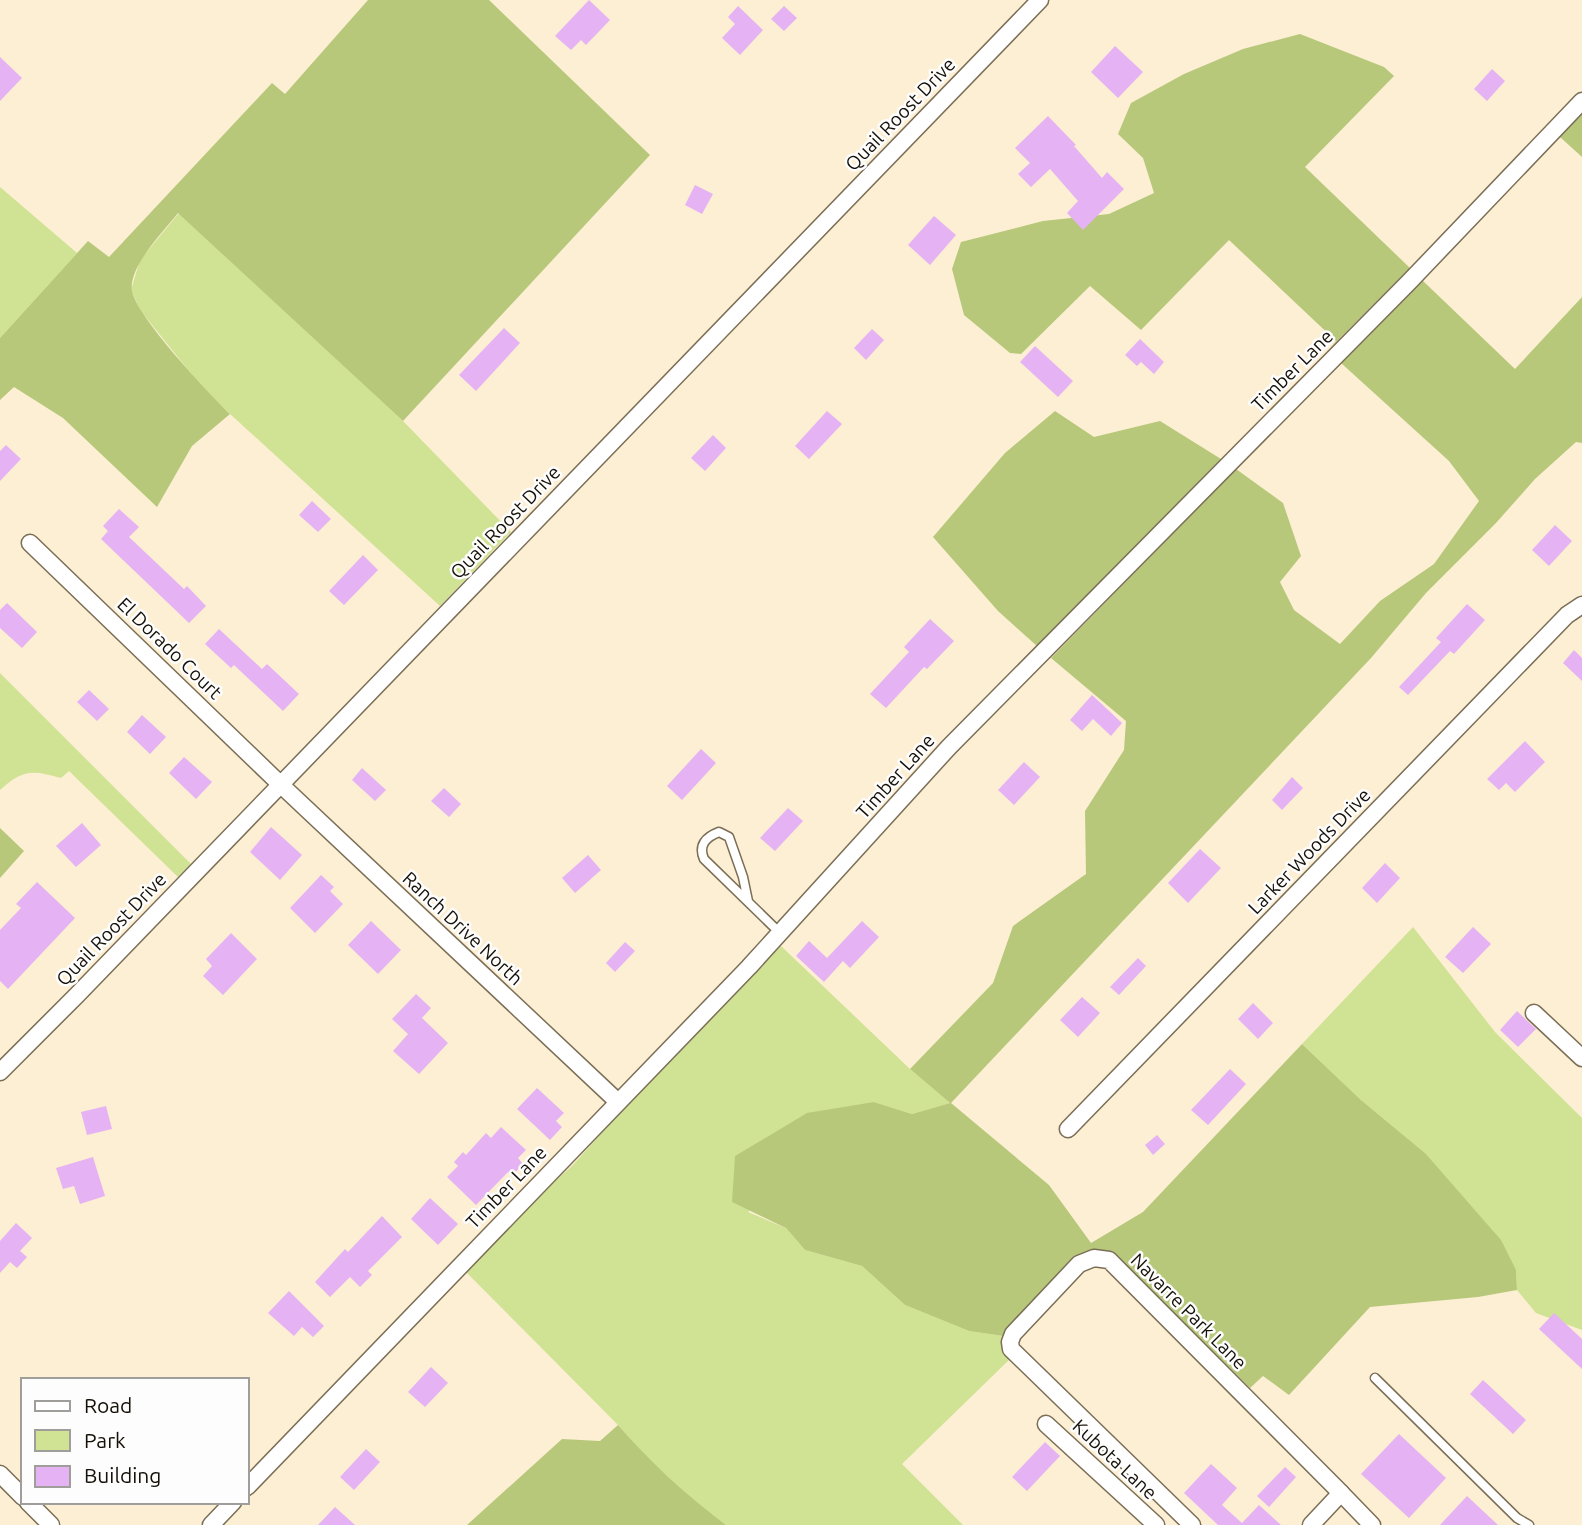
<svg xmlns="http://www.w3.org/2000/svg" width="1582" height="1525" viewBox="0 0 1582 1525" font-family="Ubuntu,sans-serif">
	<rect width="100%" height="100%" fill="#fdefd3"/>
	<g fill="#d0e294">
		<polygon points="0,187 77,253 0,338"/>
		<polygon points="179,213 403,421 511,532 440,606 205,391 140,310 131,290 140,260"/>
		<path d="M0,673L191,864L178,877L69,771L61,778C32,770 23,769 0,790Z"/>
		<polygon points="1413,927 1495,1032 1582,1118 1582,1330 1536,1313 1517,1290 1516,1270 1425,1153 1361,1100 1302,1044"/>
		<polygon points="781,946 910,1069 950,1103 912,1114 874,1102 748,1212 786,1228 805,1250 862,1266 905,1305 969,1331 1003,1336 1003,1350 1010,1359 902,1464 963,1525 726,1525 693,1500 642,1453 618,1425 466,1272 544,1191 573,1165 625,1107"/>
	</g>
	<g fill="#b7c87b">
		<path d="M368,0H489L650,155L403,421L178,213C164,231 128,267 132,291C136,316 209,394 230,414L192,446L157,507L63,418L14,387L0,400V338L88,241L109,257L272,83L285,94Z"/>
		<polygon points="1300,34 1384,67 1394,76 1305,167 1410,268 1330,348 1336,341 1229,240 1141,330 1090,286 1021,354 1010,353 964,315 952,269 961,242 1043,221 1109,214 1154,193 1143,158 1118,134 1131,103 1184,74 1243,49"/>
		<polygon points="1582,114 1582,157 1560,137"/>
		<polygon points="1422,280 1515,369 1582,297 1582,443 1576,442 1535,479 1496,523 1426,593 1371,658 951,1103 1049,1185 1091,1243 1143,1212 1302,1044 1361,1100 1425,1153 1501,1240 1516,1270 1517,1290 1478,1297 1370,1307 1289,1395 1263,1376 1250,1388 1115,1255 1094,1250 1072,1258 1007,1328 1003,1336 969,1331 905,1305 862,1266 805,1250 786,1228 732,1202 735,1156 807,1113 874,1102 912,1114 950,1103 910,1069 993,983 1013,926 1086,874 1085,811 1124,750 1126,721 1051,658 1236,469 1283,503 1301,556 1280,582 1294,610 1340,644 1380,601 1434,564 1479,501 1449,461 1341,363"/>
		<polygon points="1055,411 1094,437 1160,421 1221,459 1037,646 998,611 933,537 1005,453"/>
		<polygon points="0,828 24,851 0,878"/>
		<path d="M618,1425C650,1462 686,1495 726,1525H467L562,1439L600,1441Z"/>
	</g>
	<g fill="#e5b3f3">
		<polygon points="589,0 610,20 586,45 581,40 571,50 555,36"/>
		<polygon points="738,6 763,30 740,55 722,38 735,24 728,17"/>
		<polygon points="784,6 797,18 784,31 771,19"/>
		<polygon points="1115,46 1143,72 1118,98 1091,72"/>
		<polygon points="0,57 22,78 0,101"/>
		<polygon points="1492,69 1505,81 1487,101 1474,89"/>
		<polygon points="1048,116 1076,145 1074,146 1102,178 1107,172 1124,189 1083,230 1067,213 1078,201 1050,169 1031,187 1018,174 1030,163 1015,148"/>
		<polygon points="695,185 713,194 702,214 685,205"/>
		<polygon points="934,216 956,235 930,265 908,245"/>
		<polygon points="504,328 520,343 476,391 459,375"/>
		<polygon points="872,329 884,340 866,360 854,348"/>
		<polygon points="1140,339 1164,362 1154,374 1141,362 1137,366 1125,355"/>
		<polygon points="1035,346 1073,381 1058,397 1020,362"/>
		<polygon points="827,411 842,424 809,459 795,446"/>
		<polygon points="713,435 726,448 705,471 691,458"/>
		<polygon points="6,445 21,459 0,481 0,451"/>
		<polygon points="312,501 331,519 318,532 299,515"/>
		<polygon points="119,509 139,527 129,537 184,589 187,586 206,606 189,623 101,539 108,531 103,526"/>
		<polygon points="1555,525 1572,541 1549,566 1532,550"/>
		<polygon points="363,555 378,570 344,605 329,591"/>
		<polygon points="7,603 37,632 22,648 0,628 0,610"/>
		<polygon points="1467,604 1485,620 1454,654 1450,651 1408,695 1399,687 1441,642 1436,638"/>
		<polygon points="930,619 954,641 927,669 924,667 886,708 870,694 909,652 904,647"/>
		<polygon points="219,629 262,669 267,664 299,694 283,711 234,665 231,668 205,644"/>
		<polygon points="1574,650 1582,658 1582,681 1563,663"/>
		<polygon points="89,690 109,709 97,721 77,702"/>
		<polygon points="1092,695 1122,723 1111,736 1093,719 1082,731 1070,720"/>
		<polygon points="142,715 166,737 150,754 127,732"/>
		<polygon points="1525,741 1545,762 1515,792 1506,783 1499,790 1487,779"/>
		<polygon points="701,749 716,763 682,800 667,786"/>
		<polygon points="184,757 212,782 196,799 169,773"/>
		<polygon points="1024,762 1040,777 1014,805 998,790"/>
		<polygon points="362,768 386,790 375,801 352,780"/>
		<polygon points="1292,777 1303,788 1282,810 1272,800"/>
		<polygon points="444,788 461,804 449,817 431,801"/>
		<polygon points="788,808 803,821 775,851 760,838"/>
		<polygon points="82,823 101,845 76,867 56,846"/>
		<polygon points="271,827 302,855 280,880 250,852"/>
		<polygon points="1200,849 1221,868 1188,903 1168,883"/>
		<polygon points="588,855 601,870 575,893 562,878"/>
		<polygon points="1385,863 1400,878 1377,903 1362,888"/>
		<polygon points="321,875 334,887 330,891 343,904 315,933 290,908"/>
		<polygon points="37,882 75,918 8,989 0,981 0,930 21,908 16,904"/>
		<polygon points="371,921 401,950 378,974 348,945"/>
		<polygon points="862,921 879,937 850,968 843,961 824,982 796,956 809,941 827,958"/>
		<polygon points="1473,927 1491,944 1463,973 1445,957"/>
		<polygon points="231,933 257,959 223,995 203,976 212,966 206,959"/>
		<polygon points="625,942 635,951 615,972 606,963"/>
		<polygon points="1138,958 1146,966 1119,995 1110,987"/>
		<polygon points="416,994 431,1008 422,1018 448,1043 419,1074 393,1051 408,1034 392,1019"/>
		<polygon points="1082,997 1100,1013 1078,1037 1060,1020"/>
		<polygon points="1253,1003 1273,1023 1258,1039 1238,1019"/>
		<polygon points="1517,1011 1536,1029 1518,1047 1500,1030"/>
		<polygon points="1230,1069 1246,1084 1208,1125 1191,1110"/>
		<polygon points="537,1088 564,1113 556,1121 562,1127 550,1140 517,1109"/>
		<polygon points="106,1106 112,1129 87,1135 81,1112"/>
		<polygon points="501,1127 526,1150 518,1158 523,1164 512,1176 508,1172 476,1205 447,1177 458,1166 454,1162 463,1152 466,1155 486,1133 491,1138"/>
		<polygon points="1157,1135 1165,1144 1153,1155 1145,1145"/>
		<polygon points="93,1157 105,1196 80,1204 74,1186 63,1189 56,1168"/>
		<polygon points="430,1198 458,1224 438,1245 411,1219"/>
		<polygon points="382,1216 402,1237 368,1271 372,1275 360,1287 350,1277 330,1297 315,1282 345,1249 348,1252"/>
		<polygon points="16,1223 32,1238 20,1251 27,1257 17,1268 10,1262 0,1273 0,1241"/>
		<polygon points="289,1291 324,1326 313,1337 302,1327 294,1336 268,1313"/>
		<polygon points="1554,1313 1582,1339 1582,1369 1539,1329"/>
		<polygon points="431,1367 448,1383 425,1407 408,1392"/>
		<polygon points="1483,1380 1526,1420 1513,1434 1470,1394"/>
		<polygon points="1399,1434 1446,1478 1409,1518 1361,1474"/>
		<polygon points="1045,1442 1060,1456 1027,1491 1012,1477"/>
		<polygon points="366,1449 380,1462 354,1490 340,1477"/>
		<polygon points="1211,1464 1237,1488 1222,1505 1242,1523 1259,1505 1281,1525 1218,1525 1184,1493"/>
		<polygon points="1285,1467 1296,1477 1269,1507 1257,1496"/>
		<polygon points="1467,1496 1498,1525 1440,1525"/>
		<polygon points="335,1507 355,1525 318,1525"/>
	</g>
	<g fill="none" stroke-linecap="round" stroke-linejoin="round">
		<g stroke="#7b6e56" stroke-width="11">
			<g id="service">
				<path d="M748,901L743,877L729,837L719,832C706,837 698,845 704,859L780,933"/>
				<polyline points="1375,1378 1517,1518 1529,1525"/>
			</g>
		</g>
		<g stroke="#7b6e56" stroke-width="19">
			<g id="minor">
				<polyline points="30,543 280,784 618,1102"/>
				<polyline points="1534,1013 1582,1058"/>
				<polyline points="0,1072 77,995 1040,0"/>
				<polyline points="1068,1129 1567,615 1582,605"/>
				<polyline points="1046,1424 1156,1525"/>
				<polyline points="0,1474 23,1497"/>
				<polyline points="247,1487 749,967 949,747 1409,282 1582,101"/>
				<polyline points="1341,1493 1372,1525"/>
				<polyline points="28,1502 51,1525"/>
				<polyline points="211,1525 233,1502"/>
				<polyline points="1192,1525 1011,1349 1010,1342 1013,1334 1079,1264 1094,1258 1109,1260 1341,1493 1311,1525"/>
			</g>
		</g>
		<use href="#service" stroke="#fff" stroke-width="8"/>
		<use href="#minor" stroke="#fff" stroke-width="16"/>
	</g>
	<g text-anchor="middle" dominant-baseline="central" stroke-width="5" stroke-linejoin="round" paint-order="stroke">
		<g font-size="19" fill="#151007" stroke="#fdfdfd">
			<text transform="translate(900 114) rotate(-46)">Quail Roost Drive</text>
			<text transform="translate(1292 370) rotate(-45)">Timber Lane</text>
			<text transform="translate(505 522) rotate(-46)">Quail Roost Drive</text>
			<text transform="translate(170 648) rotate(44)">El Dorado Court</text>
			<text transform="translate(895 776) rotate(-48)">Timber Lane</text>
			<text transform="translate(1309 851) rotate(-46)">Larker Woods Drive</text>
			<text transform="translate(463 928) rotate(43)">Ranch Drive North</text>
			<text transform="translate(111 929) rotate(-46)">Quail Roost Drive</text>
			<text transform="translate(506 1187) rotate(-46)">Timber Lane</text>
			<text transform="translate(1189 1311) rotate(45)">Navarre Park Lane</text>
			<text transform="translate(1115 1459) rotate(43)">Kubota Lane</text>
		</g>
	</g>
	<rect x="21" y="1378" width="228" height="126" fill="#fdfdfd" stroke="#a09e9b" stroke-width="2"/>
	<rect x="35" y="1401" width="35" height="10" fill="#ffffff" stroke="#a09e9b" stroke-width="2"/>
	<text x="84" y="1413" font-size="21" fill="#151007">Road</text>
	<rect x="35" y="1430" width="35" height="21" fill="#d0e294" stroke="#a09e9b" stroke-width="2"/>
	<text x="84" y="1448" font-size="21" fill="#151007">Park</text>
	<rect x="35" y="1466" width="35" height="21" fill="#e5b3f3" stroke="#a09e9b" stroke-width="2"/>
	<text x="84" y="1483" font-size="21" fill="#151007">Building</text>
</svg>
